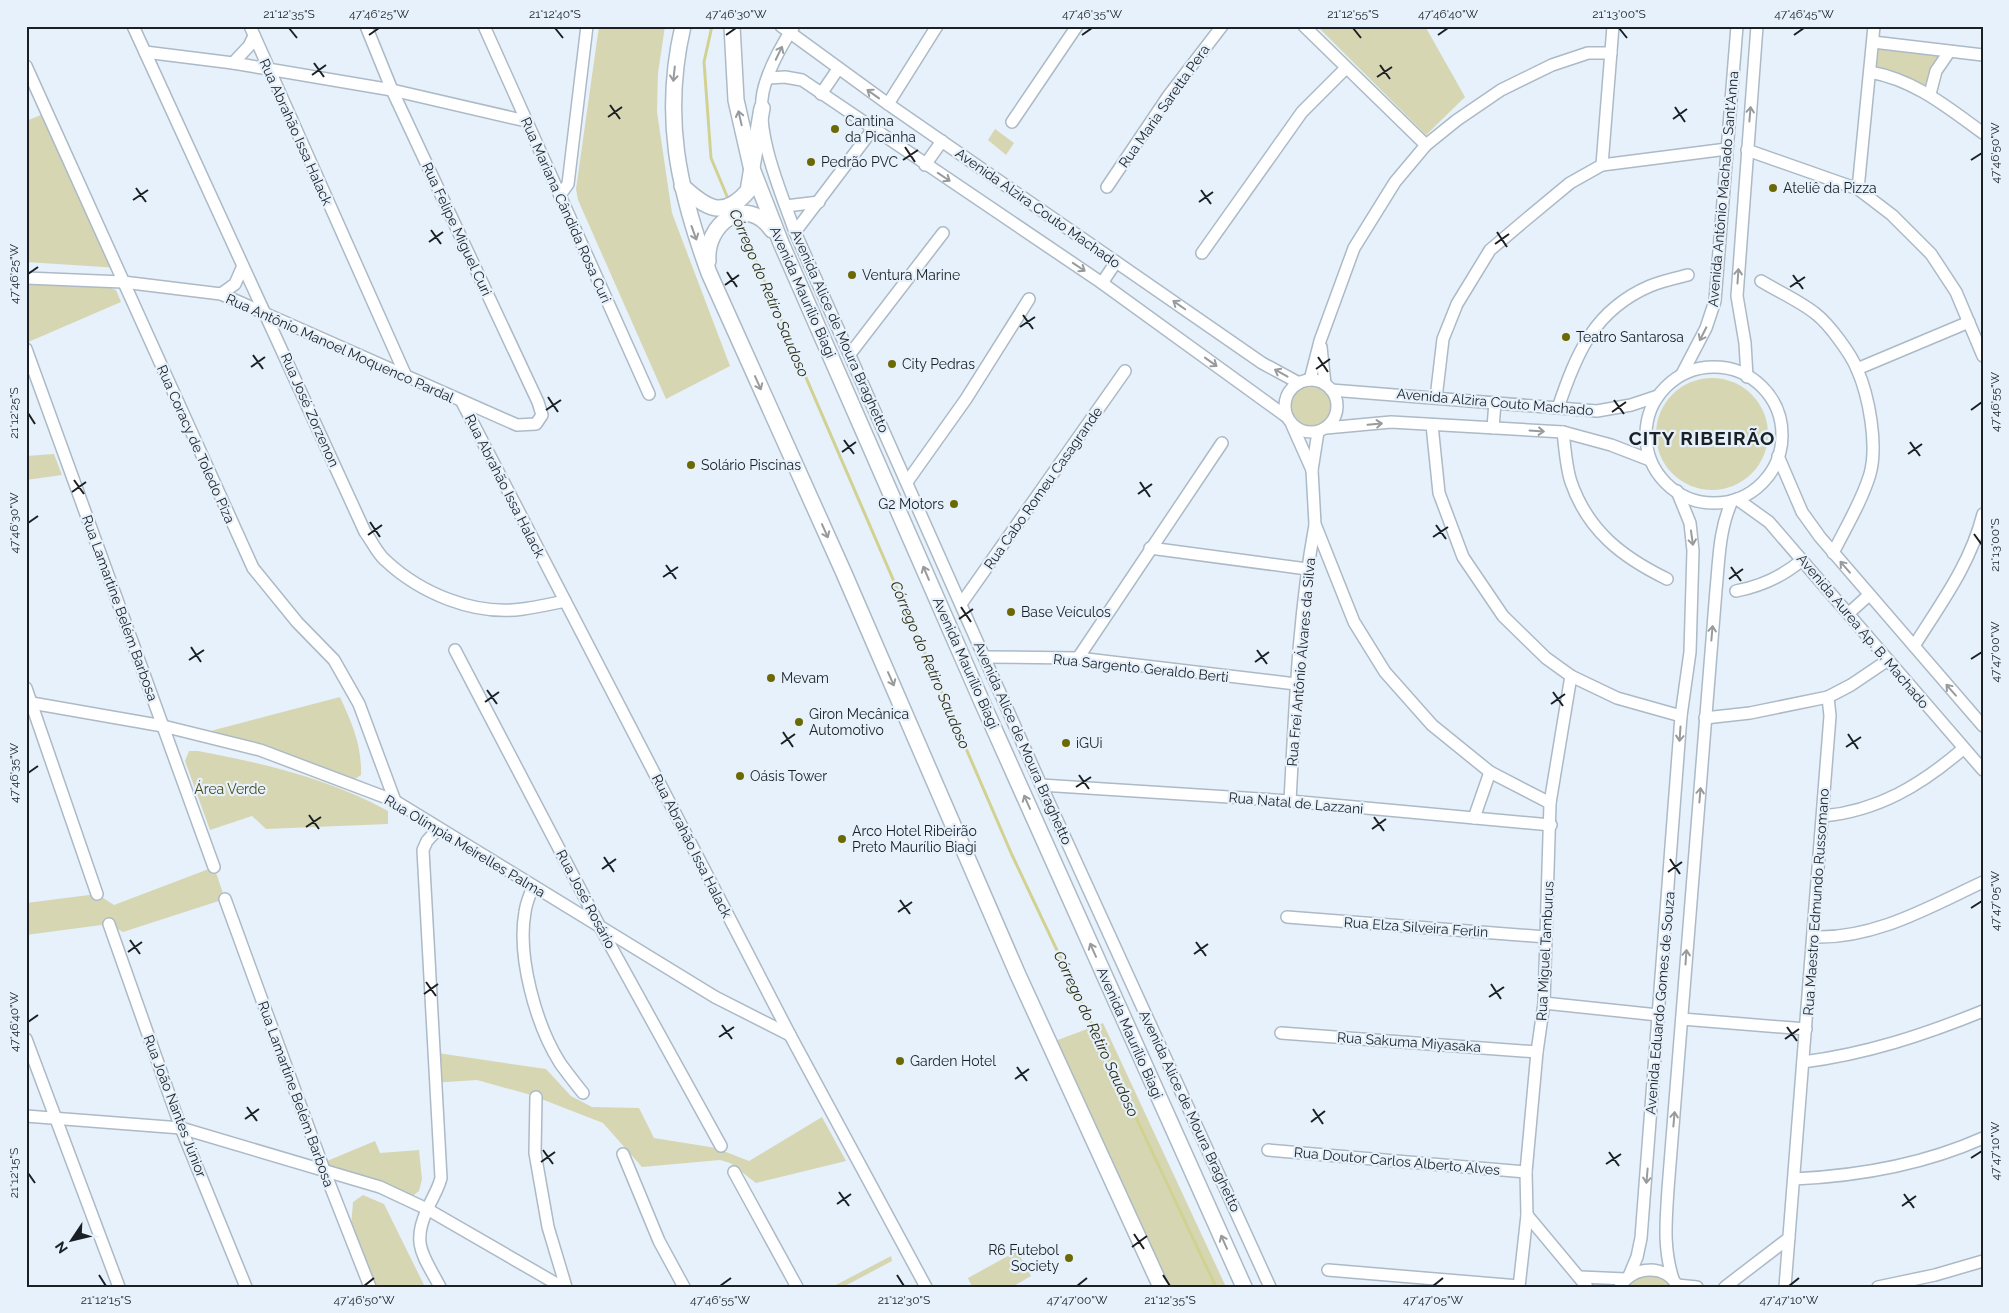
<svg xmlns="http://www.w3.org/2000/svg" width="2009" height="1313" viewBox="0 0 2009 1313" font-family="Raleway,sans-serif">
	<rect width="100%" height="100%" fill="#e6f1fc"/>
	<g fill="#d6d7b2">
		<polygon points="599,26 665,26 658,73 657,112 672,213 730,366 666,399 578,200 576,189"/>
		<polygon points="1317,26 1425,26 1465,97 1426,135"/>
		<polygon points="1873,43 1948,53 1929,93 1871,71"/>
		<polygon points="46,113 119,268 26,262 26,121"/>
		<polygon points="995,129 1014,143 1006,155 988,140"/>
		<polygon points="26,284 109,287 116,290 121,302 26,343"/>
		<circle cx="1712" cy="434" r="56"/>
		<circle cx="1311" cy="407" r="21"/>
		<polygon points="54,454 62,475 26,480 26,456"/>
		<path d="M340,697C352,723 362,746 361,775L349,783L203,733Z"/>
		<path d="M189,751H198C263,763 330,779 388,811V824L266,829L252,816L210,830L185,761Z"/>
		<polygon points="214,867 225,899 123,932 109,924 26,935 26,903 97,894 114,905"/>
		<polygon points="1103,1023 1226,1287 1164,1287 1055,1041"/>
		<polygon points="431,1052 546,1069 571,1096 592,1107 639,1108 654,1138 716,1148 749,1161 822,1117 846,1161 756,1183 730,1163 720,1160 642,1167 603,1123 531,1095 477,1080 432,1083"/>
		<polygon points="375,1141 380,1153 419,1150 422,1179 419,1191 410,1198 330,1167 327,1161"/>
		<polygon points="363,1195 384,1204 425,1287 376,1287 351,1227 353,1202"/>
		<polygon points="1017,1251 1031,1276 1012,1287 972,1287 968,1278"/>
		<polygon points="891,1256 892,1261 843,1287 832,1287"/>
		<path d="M1644,1275C1656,1275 1663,1278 1671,1287H1625L1633,1279Z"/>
	</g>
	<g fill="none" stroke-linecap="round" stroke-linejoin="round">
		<g stroke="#d1d292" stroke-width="3">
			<polyline points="712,26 704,62 711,158 729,201"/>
			<polyline points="738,220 1012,855 1216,1287"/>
		</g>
		<g stroke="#acbac6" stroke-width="14">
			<g id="minor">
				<path d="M133,26L365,532C372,541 377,553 385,560C420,593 474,616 523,609C537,607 551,604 565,601"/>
				<polyline points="250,26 405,374"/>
				<polyline points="484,26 649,394"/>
				<polyline points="781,26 888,104 1262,363 1299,383"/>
				<path d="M794,26C781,46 768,69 763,92C755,134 781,192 795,232L1041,785L1270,1287"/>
				<polyline points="1304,26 1426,145"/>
				<polyline points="1873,42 1983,55"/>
				<polyline points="145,52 233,63 392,90 526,121"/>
				<polyline points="233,63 249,46 254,36"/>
				<polyline points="26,66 253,568 297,622 334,660 359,704 395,801"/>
				<path d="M1870,72C1915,80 1947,107 1983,133"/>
				<polyline points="768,78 785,77 802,80 1102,283 1287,417"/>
				<polyline points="821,94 838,69"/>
				<polyline points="1930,94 1936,71 1949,52"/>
				<polyline points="888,104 937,26"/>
				<polyline points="1012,122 1077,26"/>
				<polyline points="1747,150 1858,189 1892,215 1931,254 1956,292 1983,356"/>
				<polyline points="925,165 942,141"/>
				<polyline points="1602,165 1613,26"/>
				<polyline points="1107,187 1169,95 1222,26"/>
				<polyline points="1858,189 1874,26"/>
				<polyline points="560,195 568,184 587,26"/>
				<polyline points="786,206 819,202"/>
				<polyline points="795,232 873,129"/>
				<polyline points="1202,253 1302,112 1346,68"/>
				<polyline points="26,278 123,282 221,294 517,425 536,424 542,415 538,402 392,90 366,26"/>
				<path d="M1761,281C1779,292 1800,301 1816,314C1829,324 1851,354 1857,369C1869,396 1878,445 1870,474C1862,501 1846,527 1833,553"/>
				<polyline points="1102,283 1116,262"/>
				<polyline points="221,294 235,284 242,268"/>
				<polyline points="1321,347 1325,384"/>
				<polyline points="26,349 214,867"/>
				<polyline points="850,354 943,233"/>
				<circle cx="1714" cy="435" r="68"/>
				<polyline points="1857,369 1969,322"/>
				<polyline points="1682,374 1706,328 1715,301 1737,26"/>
				<polyline points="1747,377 1745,343 1737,296 1757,26"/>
				<circle cx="1311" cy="406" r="26"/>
				<polyline points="1310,380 1320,341 1354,248 1395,182 1426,145 1457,120 1501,90 1552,65 1588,53 1611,53"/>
				<polyline points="1331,390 1597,411 1631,405 1658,396"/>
				<polyline points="1436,398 1443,339 1457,304 1490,250 1523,222 1570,183 1602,165 1727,149"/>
				<polyline points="462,402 790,1035 926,1287"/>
				<path d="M1558,408C1576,354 1594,310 1650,286C1662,281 1676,278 1688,275"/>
				<polyline points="1292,425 1312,470"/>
				<polyline points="1432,425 1439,493 1463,557 1503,616 1546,658 1571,676 1617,698 1681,716"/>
				<polyline points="1326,428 1391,422 1563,432 1611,445 1650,460"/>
				<polyline points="1493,428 1495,402"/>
				<polyline points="1318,432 1312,470 1315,524 1354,622 1385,672 1432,725 1490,772 1550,803"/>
				<path d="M1563,432C1565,448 1566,467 1571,482C1588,531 1622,557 1667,579"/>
				<polyline points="1778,456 1802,512 1820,537 1983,726"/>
				<polyline points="907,482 966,399 1029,299"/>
				<polyline points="1737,499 1769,522 1983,770"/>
				<polyline points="1150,548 1307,569"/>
				<path d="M1736,591C1762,586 1782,577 1802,560"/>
				<polyline points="961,604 1125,371"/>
				<polyline points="1849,613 1869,595"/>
				<path d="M1914,646C1941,603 1970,565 1983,514"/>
				<polyline points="455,650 599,925 721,1146"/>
				<polyline points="985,657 1078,658 1296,684"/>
				<polyline points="1078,658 1222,443"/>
				<polyline points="26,688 97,894"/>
				<polyline points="26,702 163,726 260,750 395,801 715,997 790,1035"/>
				<polyline points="1705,718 1750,713 1828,697 1851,685 1888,660"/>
				<polyline points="1041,785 1290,801 1551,825"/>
				<path d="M1290,801C1295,709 1298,617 1315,525"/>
				<path d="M1823,816C1878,811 1921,785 1963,749"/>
				<polyline points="1474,818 1490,772"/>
				<path d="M438,829L427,841L423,850L441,1178C438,1190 432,1198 427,1210C411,1245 424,1256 440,1287"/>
				<path d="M533,886C530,895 526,903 525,912C517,957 536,1025 560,1063C567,1073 575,1083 583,1093"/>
				<polyline points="225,899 324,1170 370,1287"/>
				<polyline points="1287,917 1546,937"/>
				<polyline points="109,924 181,1128 246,1287"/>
				<path d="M1814,937C1875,939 1929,907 1983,882"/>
				<polyline points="1544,1003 1658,1015"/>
				<polyline points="1682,1019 1806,1029"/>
				<polyline points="1281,1033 1537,1052"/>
				<polyline points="26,1039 119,1287"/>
				<path d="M1803,1062C1866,1054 1924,1035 1983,1011"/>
				<polyline points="536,1097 535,1153 548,1227 566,1287"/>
				<polyline points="26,1116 181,1128 380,1187 427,1209 562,1287"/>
				<polyline points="1268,1150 1526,1172"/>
				<polyline points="623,1154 659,1241 684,1287"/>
				<polyline points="734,1172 797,1287"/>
				<path d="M1794,1179C1858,1176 1925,1164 1983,1138"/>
				<polyline points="1527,1215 1587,1287"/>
				<polyline points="1328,1270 1519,1286"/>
				<polyline points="1629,1276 1637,1257 1641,1238 1681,716 1690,652 1693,551 1690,523 1677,491"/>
				<polyline points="1580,1277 1626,1279"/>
				<path d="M1673,1279C1663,1248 1666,1221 1668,1189L1716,590C1719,560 1719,529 1732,501"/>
				<polyline points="1677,1285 1697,1287"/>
				<polyline points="1519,1287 1527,1215 1526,1172 1537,1052 1544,1003 1550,803 1571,676"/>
				<path d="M1620,1287C1633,1265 1666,1264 1678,1287"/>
				<polyline points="1725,1287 1789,1238"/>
				<polyline points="1785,1287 1830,716 1828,697"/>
				<polyline points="1878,1287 1935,1275 1983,1261"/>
			</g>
		</g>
		<g stroke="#acbac6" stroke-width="18">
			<g id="major">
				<path d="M683,26C662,116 678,188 709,273L843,571L1018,975L1161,1287"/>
				<polyline points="732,26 736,100 751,166 781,243 982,702 1244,1287"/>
				<path d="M682,186C706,208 723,220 748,191L762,108"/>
				<path d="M708,261C705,224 746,193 772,230"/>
			</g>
		</g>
		<use href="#minor" stroke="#fff" stroke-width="11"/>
		<use href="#major" stroke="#fff" stroke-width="15"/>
	</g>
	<defs><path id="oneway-shaft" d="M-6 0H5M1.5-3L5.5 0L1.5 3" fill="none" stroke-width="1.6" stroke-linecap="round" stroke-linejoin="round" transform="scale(1.25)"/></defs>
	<g stroke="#989b9d">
		<use href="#oneway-shaft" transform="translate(779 53) rotate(-64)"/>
		<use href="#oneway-shaft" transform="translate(674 74) rotate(96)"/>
		<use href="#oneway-shaft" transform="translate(873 94) rotate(-144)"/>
		<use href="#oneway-shaft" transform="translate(1750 114) rotate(-85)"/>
		<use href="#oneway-shaft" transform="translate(740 118) rotate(-103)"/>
		<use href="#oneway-shaft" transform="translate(944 177) rotate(34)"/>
		<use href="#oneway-shaft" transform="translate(694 233) rotate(70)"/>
		<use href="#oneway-shaft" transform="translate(1079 267) rotate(34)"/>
		<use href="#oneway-shaft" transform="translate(1738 276) rotate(-86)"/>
		<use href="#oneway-shaft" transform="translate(1179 305) rotate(-145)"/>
		<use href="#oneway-shaft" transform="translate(1703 334) rotate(117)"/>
		<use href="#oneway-shaft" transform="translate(1211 362) rotate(36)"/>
		<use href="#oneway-shaft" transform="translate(1281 373) rotate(-151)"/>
		<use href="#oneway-shaft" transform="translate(758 383) rotate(66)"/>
		<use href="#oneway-shaft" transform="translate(1375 424) rotate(-5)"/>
		<use href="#oneway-shaft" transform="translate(1537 431) rotate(4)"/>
		<use href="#oneway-shaft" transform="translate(825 531) rotate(66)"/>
		<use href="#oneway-shaft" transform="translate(1692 538) rotate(82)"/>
		<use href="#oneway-shaft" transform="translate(1845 567) rotate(-131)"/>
		<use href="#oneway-shaft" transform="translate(926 573) rotate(-113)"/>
		<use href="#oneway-shaft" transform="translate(1712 633) rotate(-85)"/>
		<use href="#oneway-shaft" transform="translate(891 679) rotate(66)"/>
		<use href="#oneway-shaft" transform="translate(1951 690) rotate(-131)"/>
		<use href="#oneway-shaft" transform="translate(1680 734) rotate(94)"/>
		<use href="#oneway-shaft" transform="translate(1700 795) rotate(-85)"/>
		<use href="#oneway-shaft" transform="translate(1027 802) rotate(-114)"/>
		<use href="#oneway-shaft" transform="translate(1093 950) rotate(-114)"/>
		<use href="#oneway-shaft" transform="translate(1686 957) rotate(-86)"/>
		<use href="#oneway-shaft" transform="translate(1674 1119) rotate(-85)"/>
		<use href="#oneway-shaft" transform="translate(1647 1176) rotate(95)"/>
		<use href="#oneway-shaft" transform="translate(1224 1242) rotate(-114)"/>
	</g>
	<path fill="none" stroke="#1b2025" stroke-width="2" d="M289,28L297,38M555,28L563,38M1353,28L1361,38M1619,28L1627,38M369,35L379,28M726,35L736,28M1082,35L1092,28M1438,35L1448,28M1794,35L1804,28M314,63L324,77M1380,65L1390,79M312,75L326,65M1377,77L1392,67M610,105L620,119M1675,107L1685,122M608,117L622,107M1673,119L1687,109M905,147L915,162M903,160L918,150M1971,160L1982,153M136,188L146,202M1201,190L1211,204M133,200L148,190M1199,202L1213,192M431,230L441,244M1497,232L1507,247M429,242L443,232M1495,244L1509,234M727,272L737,287M28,274L38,267M1793,275L1803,289M725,285L739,275M1790,287L1805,277M1023,315L1033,329M1020,327L1035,317M253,355L263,369M1318,357L1328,372M251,367L265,357M1316,369L1330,359M548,397L558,412M1614,400L1624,414M546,410L561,400M1971,410L1982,402M1612,412L1626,402M28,413L35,424M844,440L854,454M1910,442L1920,456M842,452L856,442M1908,454L1922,444M74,480L84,494M1140,482L1150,497M72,492L86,482M1138,494L1152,484M370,522L380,537M28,523L38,516M1436,525L1446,539M1974,534L1982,545M368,535L382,525M1433,537L1448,527M666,565L676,579M1731,567L1741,581M663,577L678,567M1729,579L1743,569M961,607L971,622M959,619L973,609M191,647L201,662M1257,650L1267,664M1971,659L1982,652M189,660L204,650M1255,662L1269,652M487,690L497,704M1553,692L1563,706M485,702L499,692M1551,704L1565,694M783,732L793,747M1848,734L1858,749M781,744L795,734M1846,747L1861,737M28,773L38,766M1079,775L1089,789M1076,787L1091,777M309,815L319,829M1374,817L1384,831M306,827L321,817M1372,829L1386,819M604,857L614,872M1670,859L1680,874M602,869L616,859M1668,872L1682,862M900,900L910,914M1971,908L1982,901M898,912L912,902M130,940L140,954M1196,942L1206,956M128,952L142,942M1194,954L1208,944M426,982L436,996M1491,984L1501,999M424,994L438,984M1489,997L1504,987M28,1022L38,1015M722,1025L732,1039M1787,1027L1797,1041M719,1037L734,1027M1785,1039L1799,1029M1017,1067L1027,1081M1015,1079L1029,1069M247,1107L257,1121M1313,1109L1323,1124M245,1119L259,1109M1311,1122L1325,1111M543,1150L553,1164M1609,1152L1619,1166M1971,1158L1982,1151M541,1162L555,1152M1606,1164L1621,1154M28,1173L35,1183M839,1192L849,1206M1904,1194L1914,1208M837,1204L851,1194M1902,1206L1916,1196M1134,1234L1144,1249M1132,1247L1147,1236M99,1275L106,1286M897,1275L904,1286M1163,1275L1170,1286M364,1286L374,1278M720,1286L731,1278M1077,1286L1087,1278M1433,1286L1443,1278M1789,1286L1799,1278"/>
	<g fill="#6b6904" stroke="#e6f1fc" stroke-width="2">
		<circle cx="835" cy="129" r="5"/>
		<circle cx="811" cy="162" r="5"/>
		<circle cx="1773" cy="188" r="5"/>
		<circle cx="852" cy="275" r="5"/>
		<circle cx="1566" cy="337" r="5"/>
		<circle cx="892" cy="364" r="5"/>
		<circle cx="691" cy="465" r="5"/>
		<circle cx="954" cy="504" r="5"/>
		<circle cx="1011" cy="612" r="5"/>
		<circle cx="771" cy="678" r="5"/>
		<circle cx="799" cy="722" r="5"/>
		<circle cx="1066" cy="743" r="5"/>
		<circle cx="740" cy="776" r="5"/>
		<circle cx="842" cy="839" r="5"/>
		<circle cx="900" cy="1061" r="5"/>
		<circle cx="1069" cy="1258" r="5"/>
	</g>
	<g text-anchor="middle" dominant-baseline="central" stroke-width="4.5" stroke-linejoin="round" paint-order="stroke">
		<g font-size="14" fill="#1b2025" stroke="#e6f1fc">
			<text transform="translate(1164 106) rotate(-55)">Rua Maria Saretta Pera</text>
			<text transform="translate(296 132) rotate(66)">Rua Abrahão Issa Halack</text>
			<text transform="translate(1723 189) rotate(-85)">Avenida Antônio Machado Sant'Anna</text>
			<text transform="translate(1038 208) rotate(35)">Avenida Alzira Couto Machado</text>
			<text transform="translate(566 210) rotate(66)">Rua Mariana Cândida Rosa Curi</text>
			<text transform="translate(457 229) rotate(65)">Rua Felipe Miguel Curi</text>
			<text transform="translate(803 292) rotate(66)">Avenida Maurílio Biagi</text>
			<text transform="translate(840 331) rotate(66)">Avenida Alice de Moura Braghetto</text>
			<text transform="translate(340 348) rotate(24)">Rua Antônio Manoel Moquenco Pardal</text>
			<text transform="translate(1495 402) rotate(5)">Avenida Alzira Couto Machado</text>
			<text transform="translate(310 410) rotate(66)">Rua José Zorzenon</text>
			<text transform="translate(196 444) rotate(66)">Rua Coracy de Toledo Piza</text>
			<text transform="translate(505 486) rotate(63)">Rua Abrahão Issa Halack</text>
			<text transform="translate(1043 488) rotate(-55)">Rua Cabo Romeu Casagrande</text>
			<text transform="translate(120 608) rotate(70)">Rua Lamartine Belém Barbosa</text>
			<text transform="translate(1863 631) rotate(50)">Avenida Aurea Ap. B. Machado</text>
			<text transform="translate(1301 662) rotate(-85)">Rua Frei Antônio Álvares da Silva</text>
			<text transform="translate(966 663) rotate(66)">Avenida Maurílio Biagi</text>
			<text transform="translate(1141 668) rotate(6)">Rua Sargento Geraldo Berti</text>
			<text transform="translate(1023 743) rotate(66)">Avenida Alice de Moura Braghetto</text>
			<text transform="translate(1296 803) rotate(5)">Rua Natal de Lazzani</text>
			<text transform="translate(465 846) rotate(31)">Rua Olímpia Meirelles Palma</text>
			<text transform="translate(692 846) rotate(63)">Rua Abrahão Issa Halack</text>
			<text transform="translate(586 899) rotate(62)">Rua José Rosário</text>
			<text transform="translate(1816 902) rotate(-86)">Rua Maestro Edmundo Russomano</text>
			<text transform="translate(1416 927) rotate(4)">Rua Elza Silveira Ferlin</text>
			<text transform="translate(1545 951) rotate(-87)">Rua Miguel Tamburus</text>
			<text transform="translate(1660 1003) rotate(-85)">Avenida Eduardo Gomes de Souza</text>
			<text transform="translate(1130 1033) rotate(66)">Avenida Maurílio Biagi</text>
			<text transform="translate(1409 1042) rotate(4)">Rua Sakuma Miyasaka</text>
			<text transform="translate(296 1094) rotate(70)">Rua Lamartine Belém Barbosa</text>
			<text transform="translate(175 1106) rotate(69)">Rua João Nantes Júnior</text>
			<text transform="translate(1190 1111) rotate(65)">Avenida Alice de Moura Braghetto</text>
			<text transform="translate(1397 1161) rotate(5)">Rua Doutor Carlos Alberto Alves</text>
		</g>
		<g font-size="14" fill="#1b2025" stroke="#e6f1fc" text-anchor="start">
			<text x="845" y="121">Cantina<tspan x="845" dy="16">da Picanha</tspan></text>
			<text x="821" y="162">Pedrão PVC</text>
			<text x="1783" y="188">Ateliê da Pizza</text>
			<text x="862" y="275">Ventura Marine</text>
			<text x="1576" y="337">Teatro Santarosa</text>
			<text x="902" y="364">City Pedras</text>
			<text x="701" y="465">Solário Piscinas</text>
			<text x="944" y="504" text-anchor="end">G2 Motors</text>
			<text x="1021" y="612">Base Veículos</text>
			<text x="781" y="678">Mevam</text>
			<text x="809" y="714">Giron Mecânica<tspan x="809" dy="16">Automotivo</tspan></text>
			<text x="1076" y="743">iGUi</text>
			<text x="750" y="776">Oásis Tower</text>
			<text x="852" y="831">Arco Hotel Ribeirão<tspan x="852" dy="16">Preto Maurílio Biagi</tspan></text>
			<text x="910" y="1061">Garden Hotel</text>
			<text x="1059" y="1250" text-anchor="end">R6 Futebol<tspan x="1059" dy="16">Society</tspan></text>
		</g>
		<g font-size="14" fill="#494818" stroke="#e6f1fc">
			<text x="230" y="789">Área Verde</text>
		</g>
		<g font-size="15" font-style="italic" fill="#2c2c0f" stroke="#e6f1fc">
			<text transform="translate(769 293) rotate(67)">Córrego do Retiro Saudoso</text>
			<text transform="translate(930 665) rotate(67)">Córrego do Retiro Saudoso</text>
			<text transform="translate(1096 1034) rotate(65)">Córrego do Retiro Saudoso</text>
		</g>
		<g font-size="19" font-weight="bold" letter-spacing="1" fill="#1b2025" stroke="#e6f1fc">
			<text x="1702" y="438">CITY RIBEIRÃO</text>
		</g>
	</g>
	<rect width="2009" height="1313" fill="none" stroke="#e6f1fc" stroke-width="55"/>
	<g transform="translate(72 1240) rotate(235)" stroke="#e6f1fc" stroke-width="4" paint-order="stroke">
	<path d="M0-4L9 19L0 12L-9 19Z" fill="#1b2025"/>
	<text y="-8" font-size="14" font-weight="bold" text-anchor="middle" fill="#1b2025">N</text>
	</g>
	<rect x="28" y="28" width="1954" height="1258" fill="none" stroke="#1b2025" stroke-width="2"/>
	<g font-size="12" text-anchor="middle" fill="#1b2025">
		<text x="289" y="18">21°12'35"S</text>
		<text x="379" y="18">47°46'25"W</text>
		<text x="555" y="18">21°12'40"S</text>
		<text x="736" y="18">47°46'30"W</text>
		<text x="1092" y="18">47°46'35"W</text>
		<text x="1353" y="18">21°12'55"S</text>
		<text x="1448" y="18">47°46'40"W</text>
		<text x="1619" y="18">21°13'00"S</text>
		<text x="1804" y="18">47°46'45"W</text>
		<text transform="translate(1995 153) rotate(-90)" y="4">47°46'50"W</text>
		<text transform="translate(14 274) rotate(-90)" y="4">47°46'25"W</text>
		<text transform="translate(1995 402) rotate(-90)" y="4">47°46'55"W</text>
		<text transform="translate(14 413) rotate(-90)" y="4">21°12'25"S</text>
		<text transform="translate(14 523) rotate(-90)" y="4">47°46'30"W</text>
		<text transform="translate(1995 545) rotate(-90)" y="4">21°13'00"S</text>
		<text transform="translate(1995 652) rotate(-90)" y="4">47°47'00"W</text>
		<text transform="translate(14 773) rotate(-90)" y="4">47°46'35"W</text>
		<text transform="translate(1995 901) rotate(-90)" y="4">47°47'05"W</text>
		<text transform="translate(14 1022) rotate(-90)" y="4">47°46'40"W</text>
		<text transform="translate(1995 1151) rotate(-90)" y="4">47°47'10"W</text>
		<text transform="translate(14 1173) rotate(-90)" y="4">21°12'15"S</text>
		<text x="106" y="1304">21°12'15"S</text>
		<text x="364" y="1304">47°46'50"W</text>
		<text x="720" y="1304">47°46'55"W</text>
		<text x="904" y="1304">21°12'30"S</text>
		<text x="1077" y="1304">47°47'00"W</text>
		<text x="1170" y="1304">21°12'35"S</text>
		<text x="1433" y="1304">47°47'05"W</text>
		<text x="1789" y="1304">47°47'10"W</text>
	</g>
</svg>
